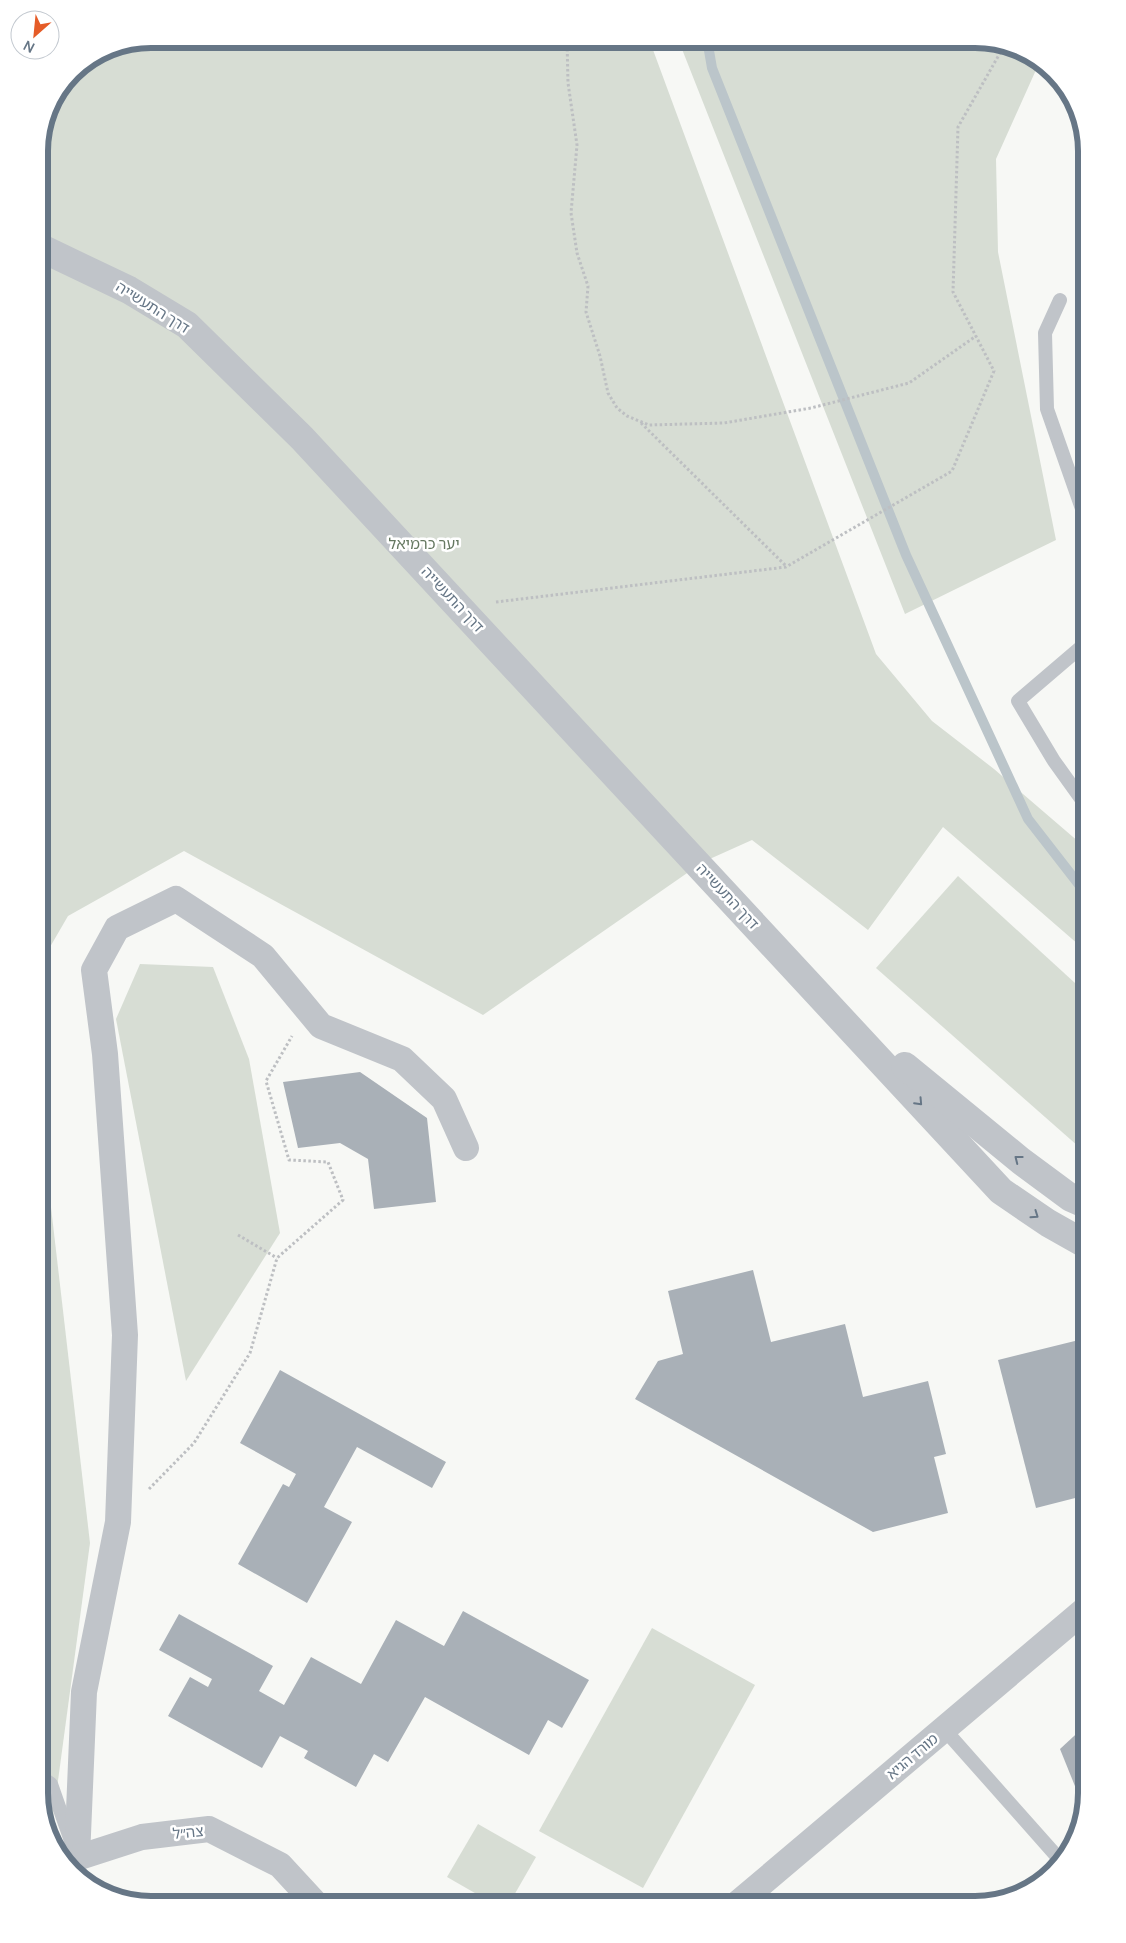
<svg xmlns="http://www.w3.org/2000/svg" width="1126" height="1943" viewBox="0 0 1126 1943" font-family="Manrope,'Noto Sans Hebrew',sans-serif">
	<rect width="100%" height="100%" fill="#f7f8f5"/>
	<g fill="#d7ddd4">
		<polygon points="151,39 649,39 876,654 932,721 994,769 1087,849 1087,952 943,827 868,930 752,840 703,862 483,1015 184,851 68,916 39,966 39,144 47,108 72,71 108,47"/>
		<polygon points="678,39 983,39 1038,58 1040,61 996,159 998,252 1056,540 905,614"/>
		<polygon points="1080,329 1087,333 1087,359"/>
		<polygon points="1087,718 1087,750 1079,738"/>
		<polygon points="958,876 1087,994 1087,1154 876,968"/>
		<polygon points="140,964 213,967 249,1059 280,1233 186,1381 116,1019"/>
		<polygon points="39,1104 90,1543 50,1840 39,1792"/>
		<polygon points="652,1628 755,1685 643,1888 539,1831"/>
		<polygon points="478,1824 536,1857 509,1904 494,1904 447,1877"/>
	</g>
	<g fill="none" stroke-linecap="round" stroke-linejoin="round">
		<polyline stroke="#bbc5ca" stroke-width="10" points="707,39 712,68 906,555 1028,819 1087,895"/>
	</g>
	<g fill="#a9b0b7">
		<polygon points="360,1072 427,1118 436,1202 374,1209 368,1159 340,1143 298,1148 283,1082"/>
		<polygon points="753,1270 771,1342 845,1324 863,1397 928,1381 946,1454 934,1457 948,1513 873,1532 635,1399 658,1361 683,1354 668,1291"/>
		<polygon points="1087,1338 1087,1495 1036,1508 998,1360"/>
		<polygon points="280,1370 446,1462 432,1488 357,1447 324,1507 352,1522 307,1603 238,1564 283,1484 289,1487 296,1474 240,1443"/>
		<polygon points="463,1611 589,1680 562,1728 548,1720 529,1755 425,1697 388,1762 374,1754 356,1787 304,1758 308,1751 280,1736 262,1768 168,1716 190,1677 208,1687 212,1679 159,1650 179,1614 273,1666 259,1691 284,1705 311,1657 361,1684 396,1620 444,1646"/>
		<polygon points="1087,1724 1087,1793 1083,1806 1060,1749"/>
	</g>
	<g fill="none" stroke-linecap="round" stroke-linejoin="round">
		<g stroke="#bdbfc2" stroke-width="3" stroke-dasharray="2.5 2.5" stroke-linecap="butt">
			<polyline points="567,39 568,83 577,145 571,213 577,253 588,286 586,312 600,356 608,393 617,408 627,416 649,425 724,423 811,408 909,383 976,336"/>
			<polyline points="641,423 786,566"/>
			<polyline points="496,602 786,567 952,471 994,371 953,292 958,127 1004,46"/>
			<polyline points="238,1235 277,1258"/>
			<polyline points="149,1489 194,1443 250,1353 277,1258 343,1200 328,1162 289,1160 266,1081 292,1036"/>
		</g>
		<g stroke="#c0c4c9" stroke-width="14">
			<polyline points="1060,300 1045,333 1047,409 1087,523"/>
			<polyline points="1087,807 1054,761 1018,701 1087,642"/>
			<polyline points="944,1729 1061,1861"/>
			<polyline points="39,1775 51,1784 71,1841"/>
		</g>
		<g stroke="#c0c4c9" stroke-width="26">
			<polyline points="77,1858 84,1692 118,1522 125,1335 105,1054 94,970 117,928 176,899 263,956 321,1026 402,1059 444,1099 466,1148"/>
			<polyline points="71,1865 77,1858 142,1837 209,1829 280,1865 316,1904"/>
			<polyline points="737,1904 1087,1608"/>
		</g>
		<g stroke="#c0c4c9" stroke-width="28">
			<polyline points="39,247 129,290 187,325 302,438 1001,1191 1048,1223 1087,1245"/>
			<polyline points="905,1066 1021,1161 1071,1198 1087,1205"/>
		</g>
	</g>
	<defs><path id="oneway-chevron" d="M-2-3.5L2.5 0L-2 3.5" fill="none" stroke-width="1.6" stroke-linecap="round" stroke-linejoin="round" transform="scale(1.25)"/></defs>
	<g stroke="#667686">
		<use href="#oneway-chevron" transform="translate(919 1102) rotate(47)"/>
		<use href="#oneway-chevron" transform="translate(1018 1159) rotate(-142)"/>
		<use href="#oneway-chevron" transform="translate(1035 1215) rotate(35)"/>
	</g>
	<g text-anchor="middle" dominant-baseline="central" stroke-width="5" stroke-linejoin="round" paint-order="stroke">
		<g font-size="15" fill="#667686" stroke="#fff">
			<text transform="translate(153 307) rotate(32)">דרך התעשייה</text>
			<text transform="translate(453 599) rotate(47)">דרך התעשייה</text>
			<text transform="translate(728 896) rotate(47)">דרך התעשייה</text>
			<text transform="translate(912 1756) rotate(-40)">מורד הגיא</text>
			<text transform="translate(188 1832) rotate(-6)">צה״ל</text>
		</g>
		<g font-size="15" fill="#657861" stroke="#fff">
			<text x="424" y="543">יער כרמיאל</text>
		</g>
	</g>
	<path d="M0 0H1126V1943H0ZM151 48H975A103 103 0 0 1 1078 151V1793A103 103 0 0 1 975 1896H151A103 103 0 0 1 48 1793V151A103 103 0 0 1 151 48Z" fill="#fff" fill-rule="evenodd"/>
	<path fill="none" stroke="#667686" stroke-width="6" d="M151 48H975A103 103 0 0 1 1078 151V1793A103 103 0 0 1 975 1896H151A103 103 0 0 1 48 1793V151A103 103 0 0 1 151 48Z"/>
	<g transform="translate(35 35) rotate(207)"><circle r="24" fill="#ffffff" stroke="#c2c8cf"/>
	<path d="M0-4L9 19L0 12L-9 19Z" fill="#e55c28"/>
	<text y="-8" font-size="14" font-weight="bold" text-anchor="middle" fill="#667686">N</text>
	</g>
</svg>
